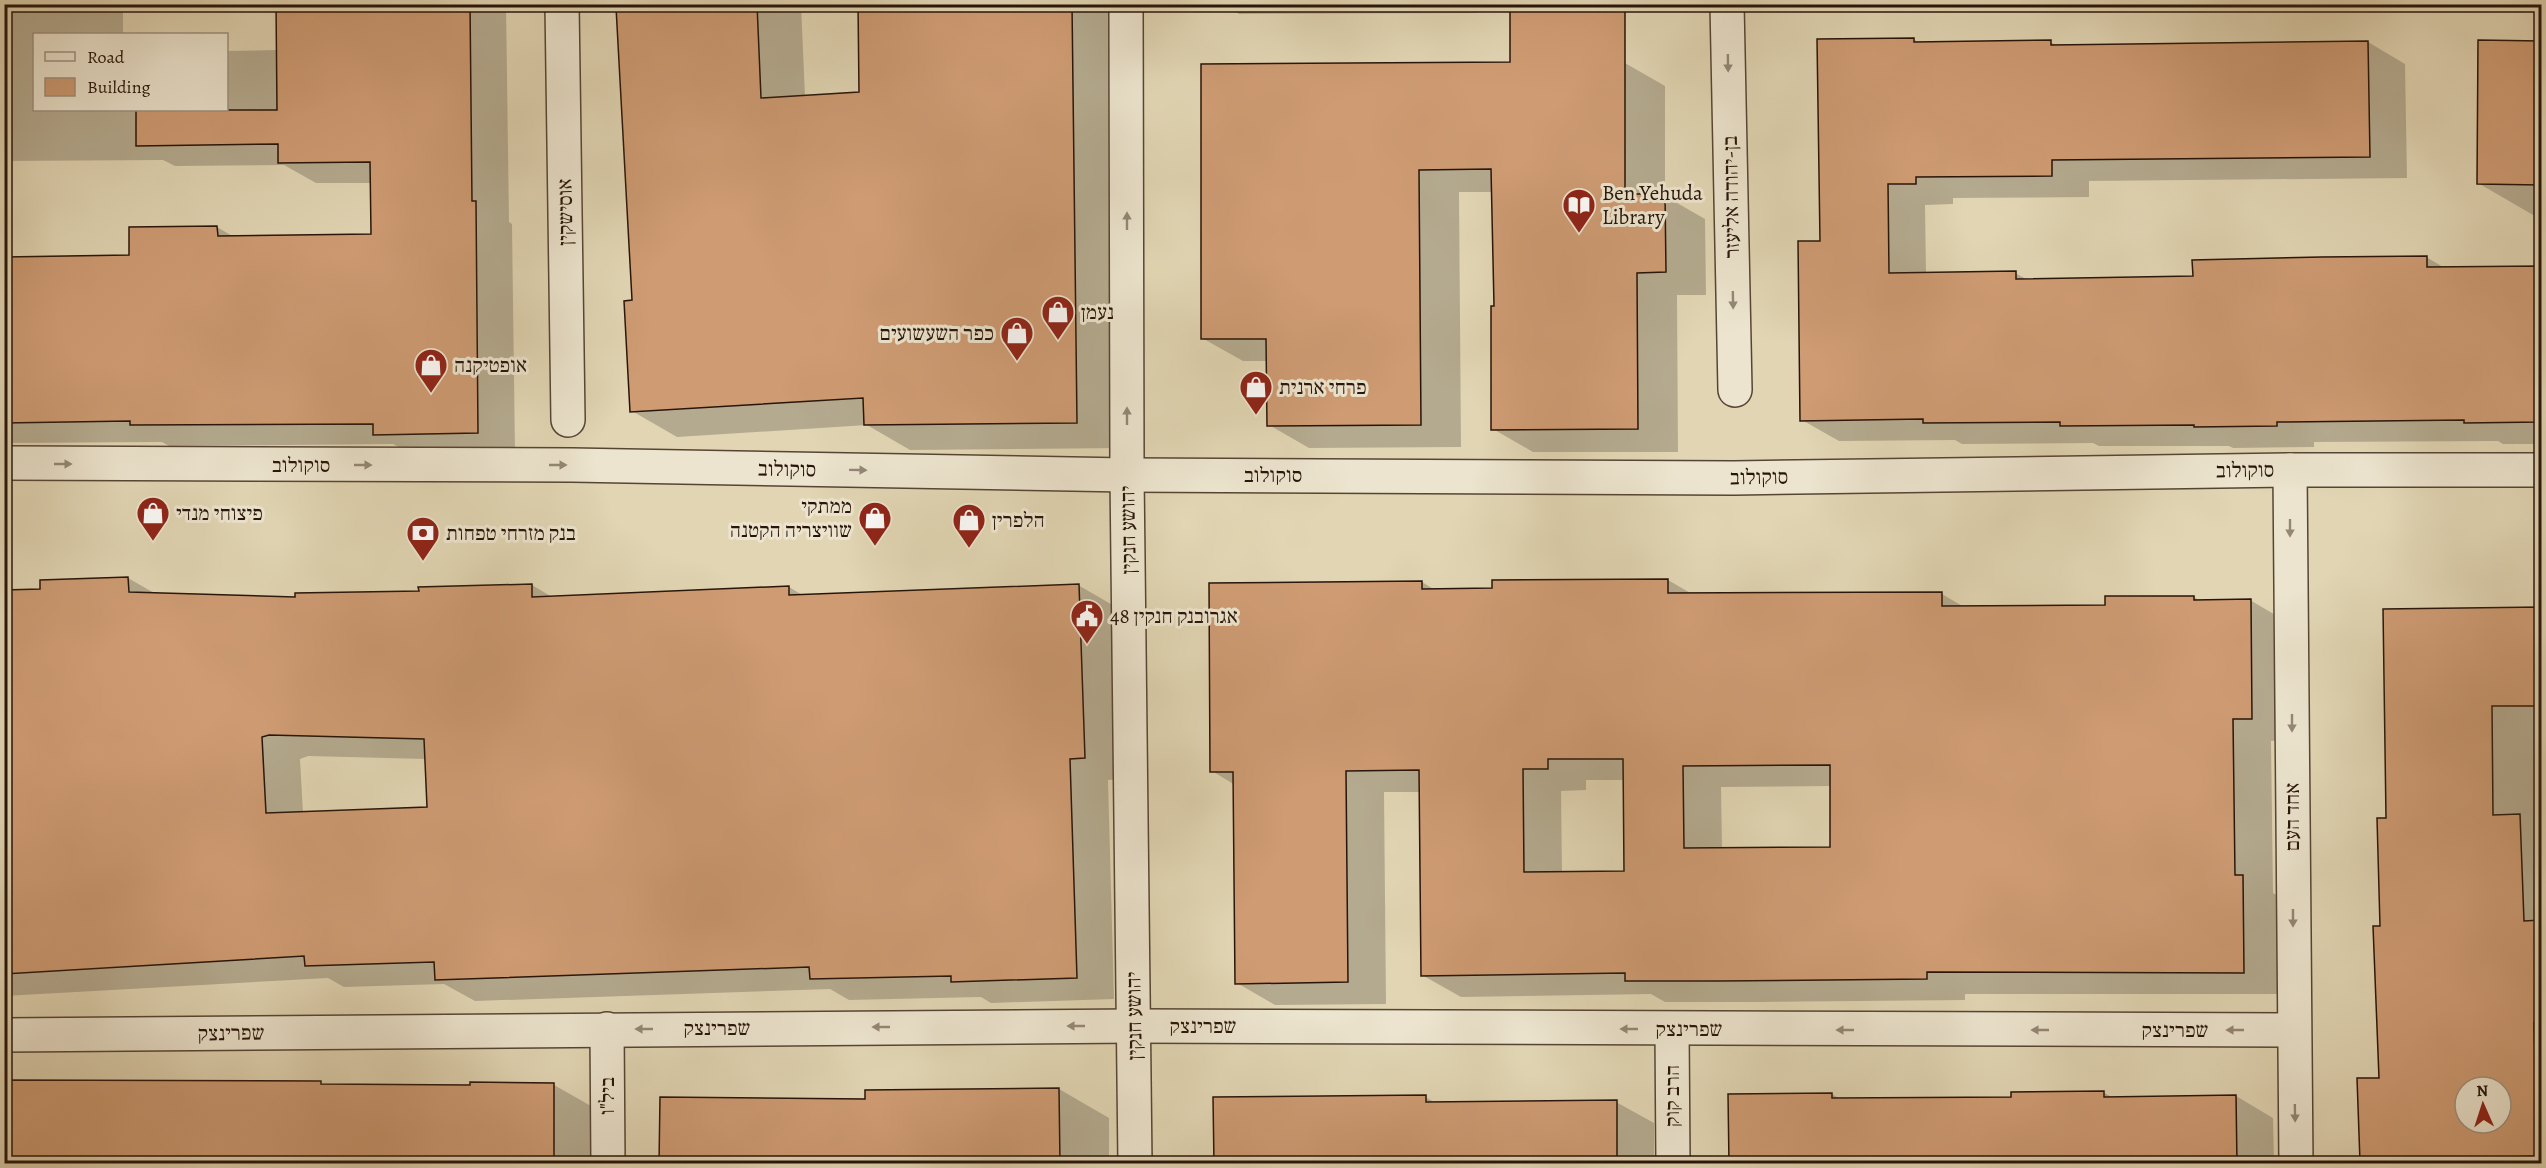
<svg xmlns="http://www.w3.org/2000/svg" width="2546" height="1168" viewBox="0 0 2546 1168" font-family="Alegreya,'Frank Ruhl Libre',serif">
	<rect width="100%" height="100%" fill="#e1d5b3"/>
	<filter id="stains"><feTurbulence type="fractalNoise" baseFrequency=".00333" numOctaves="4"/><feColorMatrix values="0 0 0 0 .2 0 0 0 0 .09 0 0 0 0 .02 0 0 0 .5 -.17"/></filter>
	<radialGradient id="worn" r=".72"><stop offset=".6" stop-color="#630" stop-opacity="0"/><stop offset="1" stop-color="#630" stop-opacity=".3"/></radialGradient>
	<g fill="#0003" fill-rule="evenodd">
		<polygon points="4,4 114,4 123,10 123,34 34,34 34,110 226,110 226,51 278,50 278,4 506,4 509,222 512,224 515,453 412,455 393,444 169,446 162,442 4,443 4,258 130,257 217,227 234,237 372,236 372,183 316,183 284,165 175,166 163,160 4,161"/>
		<polygon points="621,4 801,4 805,97 861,94 860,4 1114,4 1122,448 910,450 867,425 677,437 632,411 634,301"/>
		<polygon points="1222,4 1477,4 1477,13 1239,14"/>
		<polygon points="1913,39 1920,43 2050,42 2058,46 2368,42 2405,64 2407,178 2089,181 2089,197 1953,198 1953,204 1925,205 1926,274 2015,273 2028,280 2194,278 2426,257 2445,268 2542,267 2542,444 2503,444 2498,441 2314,442 2314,447 2233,448 2229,446 2099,446 2093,443 1962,444 1955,440 1839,441 1802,420 1822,243"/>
		<polygon points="2479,42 2542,43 2542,215 2533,215 2478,183"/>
		<polygon points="1625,63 1665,86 1665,196 1705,219 1706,295 1677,295 1678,452 1533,452 1493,429 1495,307 1493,192 1459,192 1461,447 1309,448 1269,425 1268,361 1243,361 1202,338 1202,66"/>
		<path d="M128,578L156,594L296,599L532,585L552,597L789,587L804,596L1078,585L1116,607L1123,779L1108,780L1114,999L991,1003L981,997L849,1000L830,989L475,1001L444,984L344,987L328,978L4,996V592L42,590ZM308,756L426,759L428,809L303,813L300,759Z"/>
		<path d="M1668,580L1692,594H1942L1964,607H2107L2194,597L2200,601L2250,600L2289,623L2290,740L2271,741L2273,893L2281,898L2282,994H1965V1000L1759,1002H1665L1651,994L1461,997L1422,975L1421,792H1384L1386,1004L1275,1005L1237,983L1235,785L1212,771L1422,582L1435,590H1493ZM1586,780H1625L1626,873H1562L1561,791L1586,790ZM1831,786L1832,848L1722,849L1721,787Z"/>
		<path d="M2542,608V732H2537L2538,826L2542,828V1164H2365L2361,1162L2380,1079L2381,927L2387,820L2385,611ZM2465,1087H2501V1123H2465Z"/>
		<polygon points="554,1085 591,1106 591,1164 4,1164"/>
		<polygon points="1059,1089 1109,1118 1109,1164 661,1164 866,1101"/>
		<polygon points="2103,1092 2113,1098 2236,1096 2273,1118 2274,1164 1730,1164 1832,1094 1840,1099 2012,1099"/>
		<polygon points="1425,1097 1436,1103 1616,1102 1654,1123 1654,1164 1215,1164"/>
	</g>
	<g fill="#ce9b73" stroke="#28150a" stroke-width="1.5" fill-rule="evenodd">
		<polygon points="276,4 470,4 472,201 476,201 478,433 373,435 373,424 130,425 130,421 4,423 4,257 129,255 129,227 217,226 218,236 371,234 370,162 278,163 278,144 136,146 136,110 277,110"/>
		<polygon points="675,4 757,4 761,98 859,92 858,4 1072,4 1077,423 864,425 863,398 630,412 624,301 632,300 616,7"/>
		<polygon points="1510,4 1625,4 1625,194 1665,194 1666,272 1637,273 1638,429 1491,430 1491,306 1494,306 1491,169 1419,170 1421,425 1267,426 1266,339 1201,339 1201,64 1510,62"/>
		<polygon points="1914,38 1914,42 2051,40 2051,45 2368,41 2370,157 2052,160 2052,176 1916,177 1916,184 1888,184 1889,273 2016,271 2016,279 2193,276 2192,260 2321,257 2427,256 2427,267 2541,266 2541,422 2464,423 2464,420 2277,422 2277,426 2194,427 2194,425 2060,426 2060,422 1923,423 1923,419 1800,421 1798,241 1820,241 1817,39"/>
		<polygon points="2478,40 2541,41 2541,185 2477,184"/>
		<path d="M128,577L129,592L295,597V593L419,591L418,587L532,584V597L789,586V595L1079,584L1085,758L1070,759L1077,978L951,982V976L810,979L809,967L435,980L434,962L305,966L304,956L4,974V590L40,589V580ZM269,735L424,739L427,807L266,813L262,737Z"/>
		<path d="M1668,579V593L1942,592V606L2105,605V596H2194V600L2251,599L2252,719H2233L2235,875H2243L2244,973L1927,972V979L1719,981H1625V973L1421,976L1419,770L1346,771L1348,982L1235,984L1233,772H1210L1209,583L1422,581V589L1492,588V580ZM1548,759H1623L1624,871L1524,872L1523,769H1548ZM1830,765V847L1684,848L1683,766Z"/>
		<path d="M2541,607V706H2492L2493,815L2520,814L2524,921L2541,920V1023H2534L2538,1156L2360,1162L2357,1078H2379L2373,926H2380L2377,818H2386L2383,609ZM2465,1087H2501V1123H2465Z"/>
		<polygon points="4,1080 321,1081 321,1084 470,1085 470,1082 554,1083 554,1164 4,1164"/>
		<polygon points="1059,1088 1060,1164 659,1164 660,1097 865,1099 865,1090"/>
		<polygon points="2104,1091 2104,1097 2236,1095 2237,1164 1729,1164 1728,1094 1832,1093 1832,1098 2011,1097 2011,1092"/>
		<polygon points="1426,1095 1426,1102 1617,1100 1617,1164 1214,1164 1213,1097"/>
	</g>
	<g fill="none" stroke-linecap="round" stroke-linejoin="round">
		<g stroke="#564534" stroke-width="36">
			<g id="minor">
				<polyline points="562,4 568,420"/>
				<polyline points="1727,4 1735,390"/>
				<polyline points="2290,470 2296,1164"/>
				<polyline points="1127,475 1135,1164"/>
				<polyline points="607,1029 608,1164"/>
				<polyline points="1672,1029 1673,1164"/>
				<polyline points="4,1035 1134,1026 2294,1030"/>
			</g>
		</g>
		<g stroke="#564534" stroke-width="36">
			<g id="tertiary">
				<polyline points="1126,4 1127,475"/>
				<polyline points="4,463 572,465 1127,475 1734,478 2290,470 2542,470"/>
			</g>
		</g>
		<use href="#minor" stroke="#ece4ce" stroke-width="33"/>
		<use href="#tertiary" stroke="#ece4ce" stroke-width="33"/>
	</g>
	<defs><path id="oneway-solid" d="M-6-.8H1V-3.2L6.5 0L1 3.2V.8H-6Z" transform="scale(1.5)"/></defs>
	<g fill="#948776">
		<use href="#oneway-solid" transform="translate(1728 63) rotate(89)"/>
		<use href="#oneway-solid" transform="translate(1127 221) rotate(-90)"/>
		<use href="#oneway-solid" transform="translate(1733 300) rotate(89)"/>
		<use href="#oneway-solid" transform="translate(1127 416) rotate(-90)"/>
		<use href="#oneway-solid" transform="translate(63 464)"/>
		<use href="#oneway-solid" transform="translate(363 465)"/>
		<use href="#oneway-solid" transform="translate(558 465)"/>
		<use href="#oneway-solid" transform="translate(858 470) rotate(1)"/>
		<use href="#oneway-solid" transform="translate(2290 528) rotate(90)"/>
		<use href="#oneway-solid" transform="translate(2292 723) rotate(90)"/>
		<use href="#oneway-solid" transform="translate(2293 918) rotate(90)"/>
		<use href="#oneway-solid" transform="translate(1076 1026) rotate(180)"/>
		<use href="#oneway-solid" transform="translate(881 1027) rotate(180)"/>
		<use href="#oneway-solid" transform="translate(644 1029) rotate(180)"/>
		<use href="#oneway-solid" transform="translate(1629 1029) rotate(-180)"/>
		<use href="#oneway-solid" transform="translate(1845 1030) rotate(-180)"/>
		<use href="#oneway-solid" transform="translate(2040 1030) rotate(-180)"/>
		<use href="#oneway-solid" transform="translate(2235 1030) rotate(-180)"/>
		<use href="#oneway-solid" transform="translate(2295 1113) rotate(89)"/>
	</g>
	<defs>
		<g id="library-pin" transform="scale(1.725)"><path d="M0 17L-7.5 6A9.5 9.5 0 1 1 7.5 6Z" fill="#8f2418" stroke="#ece4ce"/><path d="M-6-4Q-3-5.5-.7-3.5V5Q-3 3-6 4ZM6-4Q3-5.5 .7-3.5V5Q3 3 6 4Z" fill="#fff"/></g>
		<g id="shop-pin" transform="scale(1.725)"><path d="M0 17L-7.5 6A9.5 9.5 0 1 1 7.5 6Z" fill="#8f2418" stroke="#ece4ce"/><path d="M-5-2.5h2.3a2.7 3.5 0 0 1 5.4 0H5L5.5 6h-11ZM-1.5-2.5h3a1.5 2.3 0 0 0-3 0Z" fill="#fff"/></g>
		<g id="bank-pin" transform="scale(1.725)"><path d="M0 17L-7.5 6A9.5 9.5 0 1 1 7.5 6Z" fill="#8f2418" stroke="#ece4ce"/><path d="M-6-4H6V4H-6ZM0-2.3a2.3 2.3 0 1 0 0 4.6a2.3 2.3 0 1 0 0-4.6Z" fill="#fff"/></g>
		<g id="civic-pin" transform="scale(1.725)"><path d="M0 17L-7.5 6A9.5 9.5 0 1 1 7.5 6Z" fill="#8f2418" stroke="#ece4ce"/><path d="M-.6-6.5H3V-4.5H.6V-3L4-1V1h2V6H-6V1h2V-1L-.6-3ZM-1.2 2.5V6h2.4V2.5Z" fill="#fff"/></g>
	</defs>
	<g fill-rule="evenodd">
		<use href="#library-pin" x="1579" y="205"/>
		<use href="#shop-pin" x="1058" y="312"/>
		<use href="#shop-pin" x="1017" y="333"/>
		<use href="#shop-pin" x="431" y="365"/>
		<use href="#shop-pin" x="1256" y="387"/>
		<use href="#shop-pin" x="153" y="513"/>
		<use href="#shop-pin" x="875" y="518"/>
		<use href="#shop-pin" x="969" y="520"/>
		<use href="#bank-pin" x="423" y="533"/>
		<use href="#civic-pin" x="1087" y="616"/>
	</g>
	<g text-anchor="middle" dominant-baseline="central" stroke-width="6" stroke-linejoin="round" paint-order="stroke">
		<g font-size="21" fill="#28150a" stroke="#ece4ce" text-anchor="start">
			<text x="1602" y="193">Ben Yehuda<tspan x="1602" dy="24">Library</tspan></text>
			<text x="1081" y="312">נעמן</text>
			<text x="994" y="333" text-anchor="end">כפר השעשועים</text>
			<text x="454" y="365">אופטיקנה</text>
			<text x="1279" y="387">פרחי ארנית</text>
			<text x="852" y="506" text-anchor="end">ממתקי<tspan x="852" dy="24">שוויצריה הקטנה</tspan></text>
			<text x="176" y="513">פיצוחי מנדי</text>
			<text x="992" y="520">הלפרין</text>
			<text x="446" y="533">בנק מזרחי טפחות</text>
			<text x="1110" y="616">אגרובנק חנקין 48</text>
		</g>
		<g font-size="21" fill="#28150a" stroke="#ece4ce">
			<text transform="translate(1731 197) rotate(-91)">בן-יהודה אליעזר</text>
			<text transform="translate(565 212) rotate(-91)">אוסישקין</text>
			<text x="301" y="465">סוקולוב</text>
			<text transform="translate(787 469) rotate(1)">סוקולוב</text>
			<text transform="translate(2245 470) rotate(-1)">סוקולוב</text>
			<text x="1273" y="475">סוקולוב</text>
			<text transform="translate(1759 477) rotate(-1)">סוקולוב</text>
			<text transform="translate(1128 530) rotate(-91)">יהושע חנקין</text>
			<text transform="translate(2292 817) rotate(-90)">אחד העם</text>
			<text transform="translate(1134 1016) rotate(-91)">יהושע חנקין</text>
			<text x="1203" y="1026">שפרינצק</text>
			<text x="717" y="1028">שפרינצק</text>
			<text x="1689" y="1029">שפרינצק</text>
			<text x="2175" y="1030">שפרינצק</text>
			<text transform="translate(231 1033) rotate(-1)">שפרינצק</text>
			<text transform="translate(607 1096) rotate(-90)">ביל"ו</text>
			<text transform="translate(1672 1096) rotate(-90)">הרב קוק</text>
		</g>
	</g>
	<rect width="2546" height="1168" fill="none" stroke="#e1d5b3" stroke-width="24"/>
	<rect x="6" y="6" width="2534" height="1156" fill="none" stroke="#28150a" stroke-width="3"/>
	<rect x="12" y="12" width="2522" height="1144" fill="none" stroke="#28150a" stroke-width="1.5"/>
	<rect x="33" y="33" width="195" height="78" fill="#ece4ce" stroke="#9e9180" stroke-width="1.5"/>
	<rect x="45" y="52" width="30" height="9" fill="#ece4ce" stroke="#9e9180" stroke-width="1.5"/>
	<text x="87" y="63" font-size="18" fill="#28150a">Road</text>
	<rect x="45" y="78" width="30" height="18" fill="#ce9b73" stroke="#9e9180" stroke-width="1.5"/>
	<text x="87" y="93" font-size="18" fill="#28150a">Building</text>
	<g transform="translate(2483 1105) rotate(357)"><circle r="28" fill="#ece4ce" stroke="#9e9180" stroke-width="1.5"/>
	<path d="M0-4.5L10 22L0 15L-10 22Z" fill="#8f2418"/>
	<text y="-9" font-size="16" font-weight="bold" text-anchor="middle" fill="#28150a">N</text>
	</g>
	<rect width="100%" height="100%" filter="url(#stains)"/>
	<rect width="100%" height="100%" fill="url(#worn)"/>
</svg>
